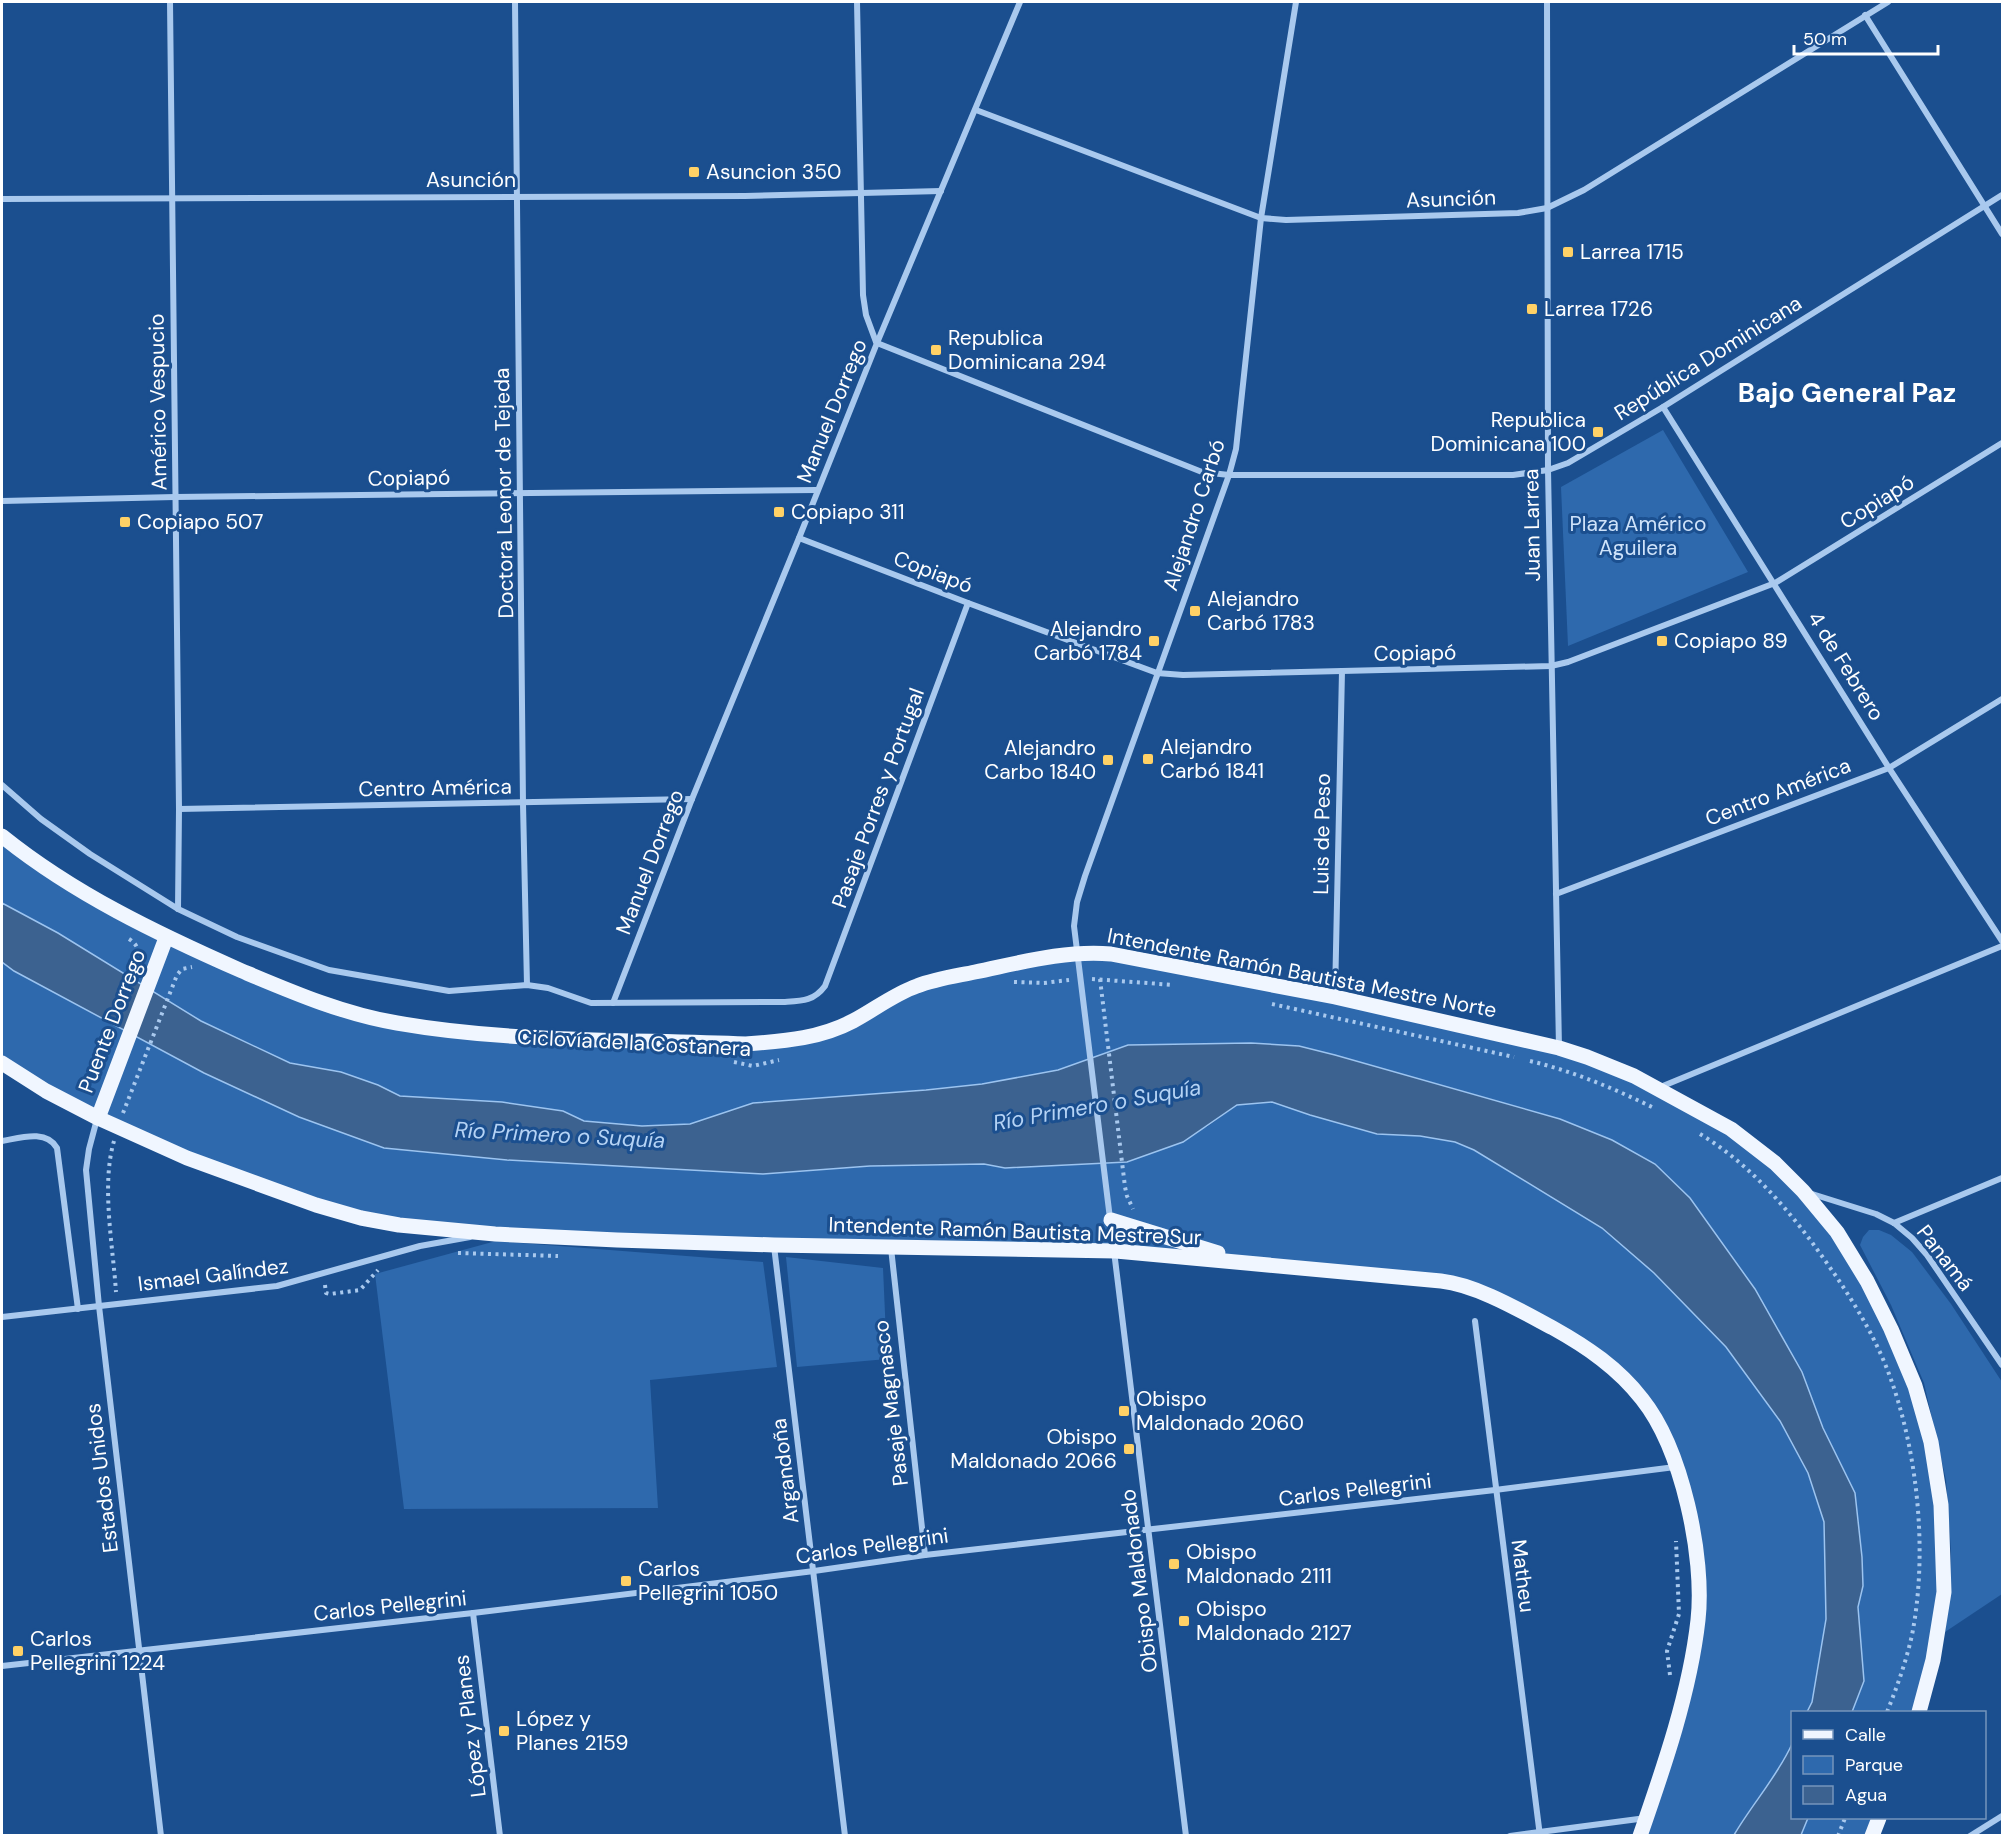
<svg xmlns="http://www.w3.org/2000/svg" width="2004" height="1837" viewBox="0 0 2004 1837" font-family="'DM Sans',sans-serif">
	<rect width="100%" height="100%" fill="#1b4f8f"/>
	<g fill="#2e69ad">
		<polygon points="1663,430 1748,572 1568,646 1561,487"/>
		<polygon points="2,836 62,881 280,987 429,1028 802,1039 919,985 1111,954 1613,1066 1775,1163 1867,1281 1931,1442 1944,1592 1919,1712 1852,1712 1864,1681 1858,1607 1863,1586 1862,1557 1855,1493 1823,1428 1802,1372 1755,1289 1690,1198 1655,1164 1612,1140 1560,1119 1335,1055 1299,1046 1251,1043 1128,1045 1058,1070 982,1084 926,1090 753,1103 690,1124 642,1126 584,1121 563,1111 502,1102 400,1096 378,1085 341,1072 290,1063 201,1021 58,933 2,903"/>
		<polygon points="2,962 15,971 204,1073 299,1117 384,1148 430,1153 763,1174 870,1166 984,1164 1005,1168 1207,1127 1237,1105 1272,1102 1310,1115 1377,1134 1420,1136 1455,1142 1474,1150 1602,1228 1654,1273 1726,1347 1780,1421 1808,1473 1824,1522 1826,1619 1812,1702 1807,1712 1792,1712 1792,1744 1783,1764 1746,1815 1734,1835 1640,1835 1680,1707 1699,1593 1668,1443 1618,1372 1482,1293 1247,1262 427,1229 243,1180 2,1063"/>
		<polygon points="1869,1230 1879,1230 1891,1235 1912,1252 1951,1304 2002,1382 2002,1594 1945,1632 1950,1594 1951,1551 1946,1480 1924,1383 1891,1305 1860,1245 1863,1237"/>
		<polygon points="496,1241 763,1262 777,1367 650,1380 658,1508 404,1509 375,1274"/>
		<polygon points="786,1257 883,1268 887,1359 797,1367"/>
		<polygon points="1808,1818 1879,1818 1872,1835 1801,1836"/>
	</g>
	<g fill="#3c6290" stroke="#9cc4f0" stroke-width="1.5">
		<polygon points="2,903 58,933 201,1021 290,1063 341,1072 378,1085 400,1096 502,1102 563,1111 584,1121 642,1126 690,1124 753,1103 926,1090 982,1084 1058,1070 1128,1045 1251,1043 1299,1046 1335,1055 1560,1119 1612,1140 1655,1164 1690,1198 1755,1289 1802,1372 1823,1428 1855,1493 1862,1557 1863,1586 1858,1607 1864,1681 1852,1712 1807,1712 1812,1702 1826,1619 1824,1522 1808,1473 1780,1421 1726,1347 1654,1273 1602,1228 1474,1150 1455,1142 1420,1136 1377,1134 1310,1115 1272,1102 1237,1105 1183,1142 1127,1162 1005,1168 984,1164 870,1166 763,1174 507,1160 384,1148 299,1117 204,1073 14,971 2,962"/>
		<path d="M1792,1744V1818H1808L1801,1835H1734C1752,1804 1777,1777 1792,1744Z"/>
	</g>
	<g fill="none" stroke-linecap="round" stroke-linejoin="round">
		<g stroke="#a9c9ee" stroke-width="4" stroke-dasharray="3 4.5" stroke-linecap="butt">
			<path d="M129,939C137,944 140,951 138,960"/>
			<polyline points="1092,979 1174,985"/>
			<polyline points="1100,979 1125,1187 1127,1196 1133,1209"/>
			<polyline points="1014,982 1044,983 1069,980"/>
			<polyline points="1272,1004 1514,1057"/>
			<path d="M1530,1061C1572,1071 1613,1088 1652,1107"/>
			<polyline points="734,1062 753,1066 779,1060"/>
			<polyline points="123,1113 177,975 182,969 192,967"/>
			<path d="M1700,1134C1745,1161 1780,1200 1811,1241C1841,1282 1871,1326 1889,1374C1918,1452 1928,1553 1912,1635C1906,1662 1897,1687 1887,1712"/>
			<path d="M114,1141C101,1185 113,1246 116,1292"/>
			<polyline points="458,1253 558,1256"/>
			<polyline points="325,1285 326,1293 330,1294 360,1290 378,1270"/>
			<polyline points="1670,1675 1667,1651 1679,1614 1676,1541"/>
			<polyline points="1838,1836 1845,1818"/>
		</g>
		<g stroke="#a9c9ee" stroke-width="6">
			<polyline points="170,2 179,809 178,909"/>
			<polyline points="515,2 523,804 527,985"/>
			<polyline points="857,2 863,295 866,315 876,342"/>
			<polyline points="1547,2 1548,470 1559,1048"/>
			<polyline points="1865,15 2002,234"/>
			<polyline points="976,110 1261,218 1286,220 1518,213 1547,208 1584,190 1888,2"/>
			<polyline points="2,199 745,196 941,191"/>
			<polyline points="877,343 1202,472 1229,475 1513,475 1548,470 1568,463 1663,407 2002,195"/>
			<polyline points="1663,407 1889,768 2002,941"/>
			<polyline points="2,501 175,497 817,490"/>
			<polyline points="799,538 968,603 1157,673 1183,675 1551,666 1568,662 1775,583 2002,443"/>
			<path d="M2,785L41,819L90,854L178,909L237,937L329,970L449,991L527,985L548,988L591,1003L785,1002C802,1001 814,1001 825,986L968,603"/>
			<polyline points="179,809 692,799"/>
			<polyline points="1556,894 1889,768 2002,699"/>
			<polyline points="1335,996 1342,671"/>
			<polyline points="613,1003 692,799 799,538 877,343 1020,2"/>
			<polyline points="1658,1088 2002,946"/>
			<polyline points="97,1119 89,1149 86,1170 99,1306 161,1836"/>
			<path d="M2,1141C20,1138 46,1129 57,1148L78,1309"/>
			<polyline points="1809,1193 1876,1214 1894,1223 1912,1238 1927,1255 2002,1365"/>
			<polyline points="1894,1223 2002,1178"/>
			<polyline points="774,1246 845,1836"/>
			<polyline points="891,1248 925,1555"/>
			<polyline points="2,1317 277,1286 420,1246 470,1237"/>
			<polyline points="1475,1321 1540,1836"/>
			<polyline points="473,1613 500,1836"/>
			<polyline points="2,1666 473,1613 814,1571 925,1555 1495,1490 1675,1467"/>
			<polyline points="1186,1836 1074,926 1077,902 1085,876 1229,475 1236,449 1261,218 1296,2"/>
			<polyline points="1510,1836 1646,1818"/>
			<polyline points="1970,1836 2002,1816"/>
		</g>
		<g stroke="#f0f6ff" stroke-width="15">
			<path d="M2,836C74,894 158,934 242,971C292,992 343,1014 397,1023C512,1043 630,1039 746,1044C783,1041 819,1039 853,1021C874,1010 894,994 917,986C935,979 956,976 975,972C1019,963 1065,950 1111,954L1335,997L1559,1048L1587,1057L1634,1076L1731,1129L1775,1163L1803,1191L1837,1232L1867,1281L1891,1329L1915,1386L1931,1442L1941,1505L1944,1592L1933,1660L1919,1712"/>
			<path d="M2,1063L46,1091L98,1118L187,1158L316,1205L361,1218L399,1225L495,1234L617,1240L774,1245L1116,1251L1441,1281C1477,1285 1521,1311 1553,1328C1587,1347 1618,1368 1642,1399C1682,1449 1705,1557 1698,1620C1690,1692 1664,1767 1640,1836"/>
			<polyline points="98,1118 166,938"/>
			<polyline points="1111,1220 1218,1253"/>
			<polyline points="1872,1836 1879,1818"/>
		</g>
	</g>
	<g fill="#ffd166" stroke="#1b4f8f" stroke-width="2">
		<rect x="688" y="166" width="12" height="12" rx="3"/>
		<rect x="1562" y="246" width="12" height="12" rx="3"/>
		<rect x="1526" y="303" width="12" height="12" rx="3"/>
		<rect x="930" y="344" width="12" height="12" rx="3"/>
		<rect x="1592" y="426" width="12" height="12" rx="3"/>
		<rect x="773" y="506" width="12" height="12" rx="3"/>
		<rect x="119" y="516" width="12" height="12" rx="3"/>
		<rect x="1189" y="605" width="12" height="12" rx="3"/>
		<rect x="1148" y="635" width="12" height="12" rx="3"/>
		<rect x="1656" y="635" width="12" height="12" rx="3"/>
		<rect x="1142" y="753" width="12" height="12" rx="3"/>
		<rect x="1102" y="754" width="12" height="12" rx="3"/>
		<rect x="1118" y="1405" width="12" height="12" rx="3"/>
		<rect x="1123" y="1443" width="12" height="12" rx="3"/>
		<rect x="1168" y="1558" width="12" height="12" rx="3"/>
		<rect x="620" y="1575" width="12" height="12" rx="3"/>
		<rect x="1178" y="1615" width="12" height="12" rx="3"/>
		<rect x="12" y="1645" width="12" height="12" rx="3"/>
		<rect x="498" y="1725" width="12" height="12" rx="3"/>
	</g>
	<g text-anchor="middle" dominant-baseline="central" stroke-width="6" stroke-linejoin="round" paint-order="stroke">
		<g font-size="21" fill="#fff" stroke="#1b4f8f" text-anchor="start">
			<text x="706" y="172">Asuncion 350</text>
			<text x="1580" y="252">Larrea 1715</text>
			<text x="1544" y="309">Larrea 1726</text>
			<text x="948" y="338">Republica<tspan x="948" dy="24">Dominicana 294</tspan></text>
			<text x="1586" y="420" text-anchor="end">Republica<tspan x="1586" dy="24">Dominicana 100</tspan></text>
			<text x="791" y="512">Copiapo 311</text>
			<text x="137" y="522">Copiapo 507</text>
			<text x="1207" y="599">Alejandro<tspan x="1207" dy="24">Carbó 1783</tspan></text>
			<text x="1142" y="629" text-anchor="end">Alejandro<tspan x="1142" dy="24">Carbó 1784</tspan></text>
			<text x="1674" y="641">Copiapo 89</text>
			<text x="1160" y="747">Alejandro<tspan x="1160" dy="24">Carbó 1841</tspan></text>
			<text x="1096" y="748" text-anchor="end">Alejandro<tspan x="1096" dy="24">Carbo 1840</tspan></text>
			<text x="1136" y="1399">Obispo<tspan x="1136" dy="24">Maldonado 2060</tspan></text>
			<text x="1117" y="1437" text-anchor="end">Obispo<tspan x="1117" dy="24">Maldonado 2066</tspan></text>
			<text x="1186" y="1552">Obispo<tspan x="1186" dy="24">Maldonado 2111</tspan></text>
			<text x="638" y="1569">Carlos<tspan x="638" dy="24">Pellegrini 1050</tspan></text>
			<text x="1196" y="1609">Obispo<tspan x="1196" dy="24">Maldonado 2127</tspan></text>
			<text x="30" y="1639">Carlos<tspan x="30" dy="24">Pellegrini 1224</tspan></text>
			<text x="516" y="1719">López y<tspan x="516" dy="24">Planes 2159</tspan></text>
		</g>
		<g font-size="21" fill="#fff" stroke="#1b4f8f">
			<text x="471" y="180">Asunción</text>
			<text transform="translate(1451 199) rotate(-2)">Asunción</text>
			<text transform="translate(1708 358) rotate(-32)">República Dominicana</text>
			<text transform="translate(158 402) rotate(-91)">Américo Vespucio</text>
			<text transform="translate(832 411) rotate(-68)">Manuel Dorrego</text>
			<text transform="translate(409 478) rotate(-1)">Copiapó</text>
			<text transform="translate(504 493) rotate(-91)">Doctora Leonor de Tejeda</text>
			<text transform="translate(1877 502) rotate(-32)">Copiapó</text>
			<text transform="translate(1194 515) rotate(-72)">Alejandro Carbó</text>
			<text transform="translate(1532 525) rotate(-91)">Juan Larrea</text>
			<text transform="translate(933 572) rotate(21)">Copiapó</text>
			<text transform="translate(1415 653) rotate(-1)">Copiapó</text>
			<text transform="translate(1846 666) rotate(58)">4 de Febrero</text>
			<text transform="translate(435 788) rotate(-1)">Centro América</text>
			<text transform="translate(1778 792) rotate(-21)">Centro América</text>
			<text transform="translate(878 798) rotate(-70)">Pasaje Porres y Portugal</text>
			<text transform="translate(1322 834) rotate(-89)">Luis de Peso</text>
			<text transform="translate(650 862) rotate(-69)">Manuel Dorrego</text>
			<text transform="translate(1302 973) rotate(11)">Intendente Ramón Bautista Mestre Norte</text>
			<text transform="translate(112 1021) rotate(-69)">Puente Dorrego</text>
			<text transform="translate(634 1043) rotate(3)">Ciclovía de la Costanera</text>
			<text transform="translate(1015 1231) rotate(2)">Intendente Ramón Bautista Mestre Sur</text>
			<text transform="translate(1945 1258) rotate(52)">Panamá</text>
			<text transform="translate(213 1275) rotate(-7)">Ismael Galíndez</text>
			<text transform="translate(891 1403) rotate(-97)">Pasaje Magnasco</text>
			<text transform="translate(785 1471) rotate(-97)">Argandoña</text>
			<text transform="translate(102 1478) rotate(-97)">Estados Unidos</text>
			<text transform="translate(1355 1490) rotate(-7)">Carlos Pellegrini</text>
			<text transform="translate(872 1546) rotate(-8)">Carlos Pellegrini</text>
			<text transform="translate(1523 1576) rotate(83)">Matheu</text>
			<text transform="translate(1139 1581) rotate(-97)">Obispo Maldonado</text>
			<text transform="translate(390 1606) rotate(-6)">Carlos Pellegrini</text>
			<text transform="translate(470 1726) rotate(-97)">López y Planes</text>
		</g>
		<g font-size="21" fill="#cfe3fa" stroke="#1b4f8f">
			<text x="1638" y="524">Plaza Américo<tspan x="1638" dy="24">Aguilera</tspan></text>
		</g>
		<g font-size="22" font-style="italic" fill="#b5d3f5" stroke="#1b4f8f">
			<text transform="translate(1097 1105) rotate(-10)">Río Primero o Suquía</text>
			<text transform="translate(560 1135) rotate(3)">Río Primero o Suquía</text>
		</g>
		<g font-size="27" font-weight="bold" fill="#fff" stroke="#1b4f8f">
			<text x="1847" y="392">Bajo General Paz</text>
		</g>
	</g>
	<rect width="2004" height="1837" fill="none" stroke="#ffffff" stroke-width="6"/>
	<rect x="1791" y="1711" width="195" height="108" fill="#1b4f8f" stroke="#7695bc" stroke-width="1.5"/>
	<rect x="1803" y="1730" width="30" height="9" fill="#f0f6ff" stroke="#7695bc" stroke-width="1.5"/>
	<text x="1845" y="1741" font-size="18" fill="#ffffff">Calle</text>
	<rect x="1803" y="1756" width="30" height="18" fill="#2e69ad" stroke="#7695bc" stroke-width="1.5"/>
	<text x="1845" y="1771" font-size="18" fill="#ffffff">Parque</text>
	<rect x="1803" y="1786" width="30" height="18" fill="#3c6290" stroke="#7695bc" stroke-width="1.5"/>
	<text x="1845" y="1801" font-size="18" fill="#ffffff">Agua</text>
	<path d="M1794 45v9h144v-9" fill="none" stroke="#ffffff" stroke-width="3"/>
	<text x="1803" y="45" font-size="18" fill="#ffffff" stroke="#1b4f8f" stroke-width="4.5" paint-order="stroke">50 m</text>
</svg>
